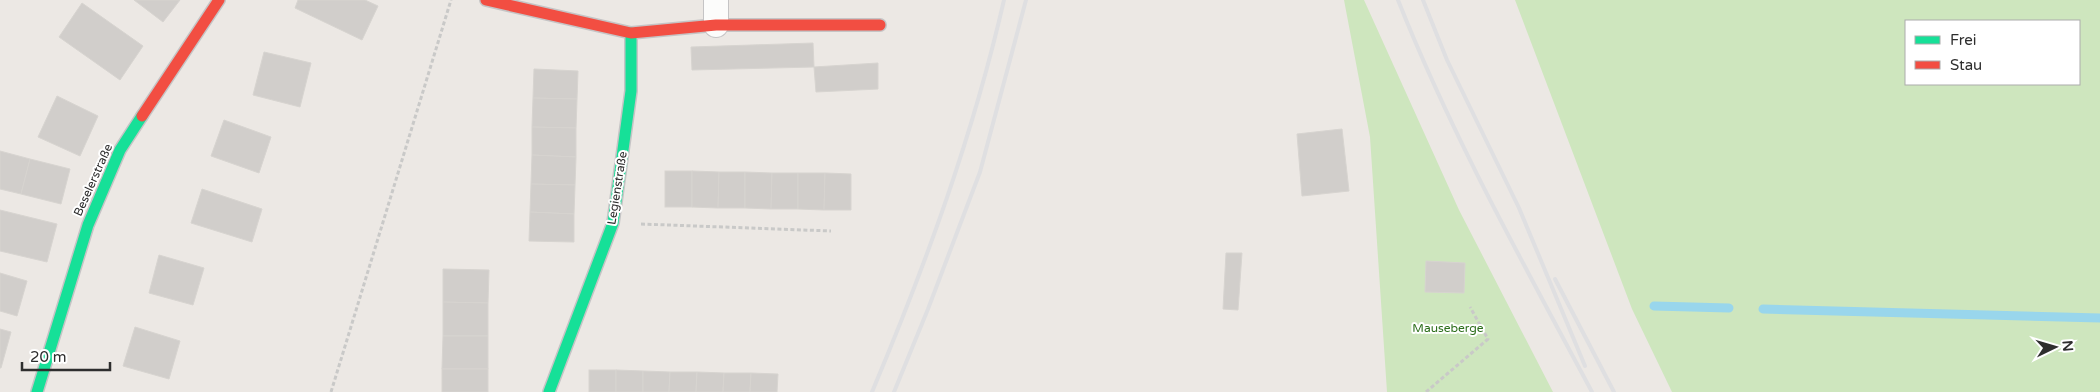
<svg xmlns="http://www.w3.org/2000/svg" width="2100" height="392" viewBox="0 0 2100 392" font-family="'Varela Round',sans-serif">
	<rect width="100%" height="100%" fill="#ece8e4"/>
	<g fill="#cee6be" fill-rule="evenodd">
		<polygon points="1344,0 1364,0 1459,210 1553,392 1387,392 1370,137"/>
		<path d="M1515,0H2100V392H1672L1632,309ZM2079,21V84H1906V21Z"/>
	</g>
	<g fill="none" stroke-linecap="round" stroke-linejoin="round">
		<g stroke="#99d6ec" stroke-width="9">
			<polyline points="1654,306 1729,308"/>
			<polyline points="1763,309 2100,318"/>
		</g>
	</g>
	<g fill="#d1cecb" stroke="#d7d4d0">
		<polygon points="134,0 180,0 163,22"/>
		<polygon points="298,0 365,0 378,6 362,40 295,8"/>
		<polygon points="82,3 143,46 120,80 59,37"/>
		<polygon points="813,43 814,67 692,70 691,47"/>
		<polygon points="264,52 311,63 300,107 253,95"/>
		<polygon points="878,63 878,89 816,92 814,67"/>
		<polygon points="534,69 578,71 577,99 533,98"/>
		<polygon points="57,96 98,116 80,156 38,137"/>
		<polygon points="533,98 577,99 576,128 532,127"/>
		<polygon points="224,120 271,137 259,173 211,156"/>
		<polygon points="532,127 576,128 576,157 532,155"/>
		<polygon points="1342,129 1349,191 1302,196 1297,134"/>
		<polygon points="0,151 30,159 21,194 0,189"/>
		<polygon points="532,155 576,157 575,185 531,184"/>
		<polygon points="30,159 70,169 61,204 21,194"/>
		<rect x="665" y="171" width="27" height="36"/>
		<polygon points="692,171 719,172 718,208 692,207"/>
		<polygon points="719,172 745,172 745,208 718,208"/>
		<polygon points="745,172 772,173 771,209 745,208"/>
		<polygon points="772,173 798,173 798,209 771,209"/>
		<polygon points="798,173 825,173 824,210 798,209"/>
		<polygon points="825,173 851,174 851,210 824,210"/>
		<polygon points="531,184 575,185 574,214 530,212"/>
		<polygon points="202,189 262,209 252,242 191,223"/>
		<polygon points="0,210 57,224 47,262 0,251"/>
		<polygon points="530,212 574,214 574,242 529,241"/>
		<polygon points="1226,253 1242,253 1238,310 1223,309"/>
		<polygon points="159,255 204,268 193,305 149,293"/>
		<polygon points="1426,261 1465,263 1464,293 1425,292"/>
		<polygon points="443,269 489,270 488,303 443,302"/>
		<polygon points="0,273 27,281 17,316 0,311"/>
		<polygon points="443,302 488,303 488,336 443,336"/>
		<polygon points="135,327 180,341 169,379 123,366"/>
		<polygon points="0,329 11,332 1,368 0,368"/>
		<polygon points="443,336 488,336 488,369 442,369"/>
		<rect x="442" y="369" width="46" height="23"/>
		<rect x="589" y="370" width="27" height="22"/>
		<polygon points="616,370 643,371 643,392 616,392"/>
		<polygon points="643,371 670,372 669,392 643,392"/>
		<polygon points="670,372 697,372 696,392 669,392"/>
		<polygon points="697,372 724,373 723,392 696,392"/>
		<polygon points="724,373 751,373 750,392 723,392"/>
		<polygon points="751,373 778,374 777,392 750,392"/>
	</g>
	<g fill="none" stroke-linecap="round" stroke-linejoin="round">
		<g stroke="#c5c4c5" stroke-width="26">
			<polyline id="street" points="716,25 716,0"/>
		</g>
		<g stroke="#c5c4c5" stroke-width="14">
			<g id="fast">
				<polyline points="37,392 88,225 120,150 142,116"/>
				<polyline points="549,392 613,223 631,91 631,33"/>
			</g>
		</g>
		<g stroke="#c5c4c5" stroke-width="14">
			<g id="jam">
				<polyline points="486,0 631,33 716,25 880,25"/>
				<polyline points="142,116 219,0"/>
			</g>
		</g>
		<g stroke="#c9c9c8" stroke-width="3" stroke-dasharray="4 2.5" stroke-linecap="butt">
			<polyline points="641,224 831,231"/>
			<polyline points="331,392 451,0"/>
			<polyline points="1426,392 1488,339 1470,307"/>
		</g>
		<use href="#street" stroke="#fcfcfb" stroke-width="24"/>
		<use href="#fast" stroke="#16e098" stroke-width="11"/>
		<use href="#jam" stroke="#f24e42" stroke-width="11"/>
		<g stroke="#dfdfe1" stroke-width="4">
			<path d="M1398,0C1452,136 1523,263 1592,392"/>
			<polyline points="1423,0 1447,60 1519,208 1585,366"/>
			<polyline points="1555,279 1614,392"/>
			<path d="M872,392C926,264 973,135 1004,0"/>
			<polyline points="894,392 928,309 980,172 1026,0"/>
		</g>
	</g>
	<g text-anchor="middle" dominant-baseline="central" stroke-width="4" stroke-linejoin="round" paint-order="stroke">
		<g font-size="12" fill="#2e2e2e" stroke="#fff">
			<text transform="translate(93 180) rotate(-66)">Beselerstraße</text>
			<text transform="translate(617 188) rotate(-81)">Legienstraße</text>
		</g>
		<g font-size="12" fill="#2c6e1b" stroke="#fff">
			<text x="1448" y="328">Mauseberge</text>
		</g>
	</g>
	<rect x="1905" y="20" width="175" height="65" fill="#ffffff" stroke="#ababab"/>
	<rect x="1915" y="36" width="25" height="8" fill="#16e098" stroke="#ababab"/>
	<text x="1950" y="45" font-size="15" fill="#2e2e2e">Frei</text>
	<rect x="1915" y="61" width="25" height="8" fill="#f24e42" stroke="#ababab"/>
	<text x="1950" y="70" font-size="15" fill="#2e2e2e">Stau</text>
	<g transform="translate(2055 347) rotate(85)" stroke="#ffffff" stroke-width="4" paint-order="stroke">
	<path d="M0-4L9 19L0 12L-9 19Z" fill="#2e2e2e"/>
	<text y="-8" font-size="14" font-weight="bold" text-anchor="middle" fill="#2e2e2e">N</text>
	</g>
	<path d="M22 362v8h88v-8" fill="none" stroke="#2e2e2e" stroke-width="2.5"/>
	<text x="30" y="362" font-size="15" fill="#2e2e2e" stroke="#ffffff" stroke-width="4" paint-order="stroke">20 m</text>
</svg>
